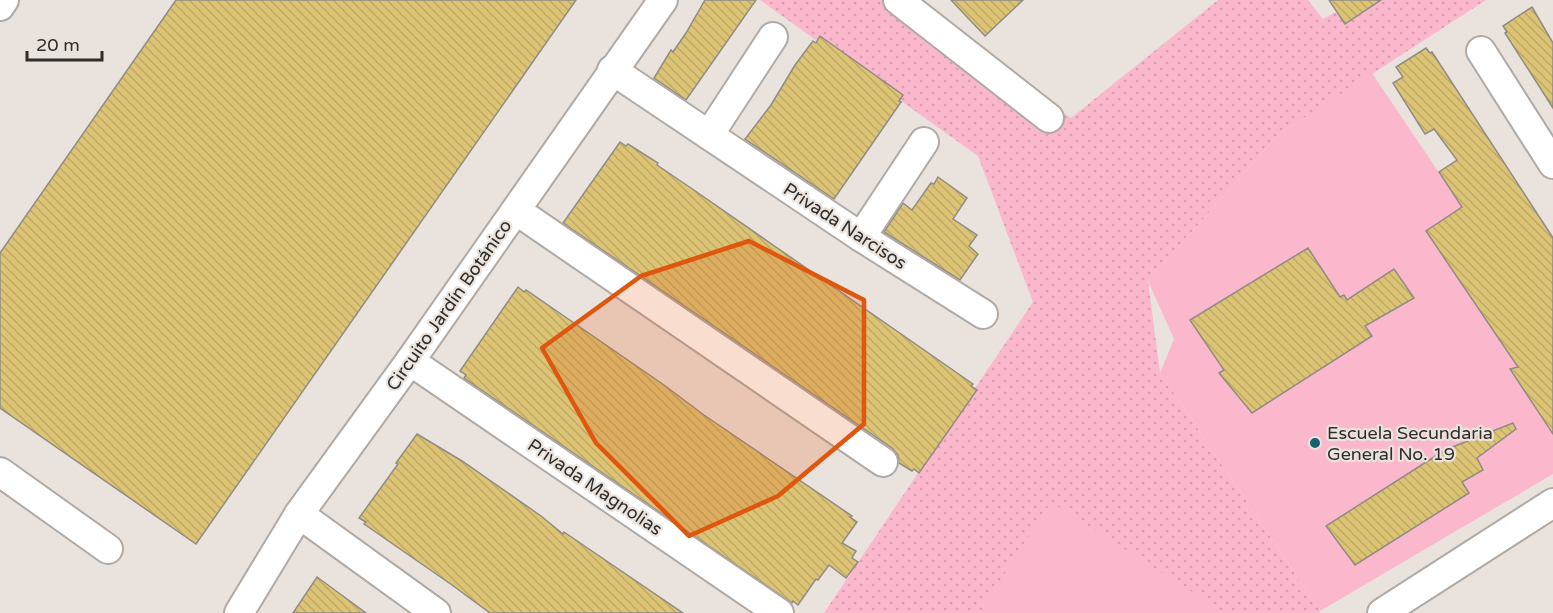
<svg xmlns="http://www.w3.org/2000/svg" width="1553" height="613" viewBox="0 0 1553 613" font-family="'Varela Round',sans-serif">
	<defs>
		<pattern id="grass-dots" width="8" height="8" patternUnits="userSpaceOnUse" patternTransform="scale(1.5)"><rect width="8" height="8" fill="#fbb8cd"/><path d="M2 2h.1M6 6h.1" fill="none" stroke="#d79eb0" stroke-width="1.8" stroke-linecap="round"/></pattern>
		<pattern id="building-back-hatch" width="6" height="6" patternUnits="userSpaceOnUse" patternTransform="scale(1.5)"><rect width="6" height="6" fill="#ddc474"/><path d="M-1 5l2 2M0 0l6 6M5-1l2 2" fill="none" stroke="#bea965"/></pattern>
	</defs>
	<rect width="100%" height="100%" fill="#eae3dd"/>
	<polygon fill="url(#grass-dots)" points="760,0 899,0 1071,118 1218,0 1308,0 1323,19 1357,0 1486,0 1278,135 1148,281 1160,373 1320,611 1319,613 824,613 1033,302 978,156"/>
	<g fill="#fbb8cd">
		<polygon points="1372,73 1553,342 1553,474 1320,611 1160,373 1174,339 1148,281 1278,135"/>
		<polygon points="1051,502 1225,613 979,613"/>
	</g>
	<g fill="url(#building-back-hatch)" stroke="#8f8c85" stroke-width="1.5">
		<polygon points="176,0 576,0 196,544 0,408 0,253"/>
		<polygon points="705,0 756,0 686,100 654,78 671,50 673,52 686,33"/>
		<polygon points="951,0 1023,0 985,36"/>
		<polygon points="1329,0 1381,0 1345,24"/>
		<polygon points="1532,7 1553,43 1553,108 1505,33 1507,32 1503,26"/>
		<polygon points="820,36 903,95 899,101 901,102 834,199 745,139 771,105 795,65 813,41 816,43"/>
		<polygon points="1426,48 1430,53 1432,52 1553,238 1553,434 1510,369 1518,367 1426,231 1462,207 1439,172 1457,160 1434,129 1425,134 1393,83 1403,77 1396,67"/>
		<polygon points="620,142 626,146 628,144 658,163 657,165 691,188 973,384 971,386 977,390 919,473 914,469 912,471 899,463 898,455 892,448 563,223"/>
		<polygon points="938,177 967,198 953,219 977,235 969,246 978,254 960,280 884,232 903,203 912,210 931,183 934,184"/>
		<polygon points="1308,248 1340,297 1344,295 1347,300 1394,269 1414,298 1365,326 1372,336 1252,413 1219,373 1224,370 1190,320"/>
		<polygon points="518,287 524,292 526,290 664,385 704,415 852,516 850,517 857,522 842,543 856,551 852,558 858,562 846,578 829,565 818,580 816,579 798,605 793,601 792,603 464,378 466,375 460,371"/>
		<polygon points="1513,423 1516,429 1477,458 1483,470 1462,482 1469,493 1355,565 1326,526 1445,450"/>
		<polygon points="417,434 462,461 541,516 563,534 564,532 683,613 490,613 452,585 364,524 366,522 359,518 398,464 396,463"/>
		<polygon points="317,577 328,585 366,613 293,613"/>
	</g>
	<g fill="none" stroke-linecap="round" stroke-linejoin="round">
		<g stroke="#b0a9a4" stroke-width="32">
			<g id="minor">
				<polyline points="898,0 1049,118"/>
				<polyline points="0,6 4,0"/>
				<polyline points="1481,51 1553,164"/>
				<polyline points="612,70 861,237 983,314"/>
				<polyline points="709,135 773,37"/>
				<polyline points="517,211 883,462"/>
				<polyline points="861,237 924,142"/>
				<polyline points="410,361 779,613"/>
				<polyline points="0,472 108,549"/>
				<polyline points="299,514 436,613"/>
				<polyline points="239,613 299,514 410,361 663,0"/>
				<polyline points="1382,613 1553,503"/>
			</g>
		</g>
		<use href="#minor" stroke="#fff" stroke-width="28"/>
	</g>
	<path fill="#df570e" fill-opacity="0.2" stroke="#df570e" stroke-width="4.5" stroke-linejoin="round" d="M749,241L864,300V424L778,496L689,536L596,443L542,348L641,276Z"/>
	<circle fill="#186070" stroke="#eae3dd" stroke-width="2" cx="1315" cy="443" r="6"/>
	<g text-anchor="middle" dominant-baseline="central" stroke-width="4.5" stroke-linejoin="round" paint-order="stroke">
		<g font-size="18" fill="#302d2b" stroke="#eae3dd">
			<text transform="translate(845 226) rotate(33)">Privada Narcisos</text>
			<text transform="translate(449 305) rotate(-55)">Circuito Jardín Botánico</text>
			<text transform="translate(595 487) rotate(34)">Privada Magnolias</text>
		</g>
		<g font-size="18" fill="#302d2b" stroke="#eae3dd" text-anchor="start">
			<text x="1327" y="433">Escuela Secundaria<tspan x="1327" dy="21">General No. 19</tspan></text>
		</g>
	</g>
	<path d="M27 51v9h75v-9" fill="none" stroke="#302d2b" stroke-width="3"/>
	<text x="36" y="51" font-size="18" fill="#302d2b" stroke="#eae3dd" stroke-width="4.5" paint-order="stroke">20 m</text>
</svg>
